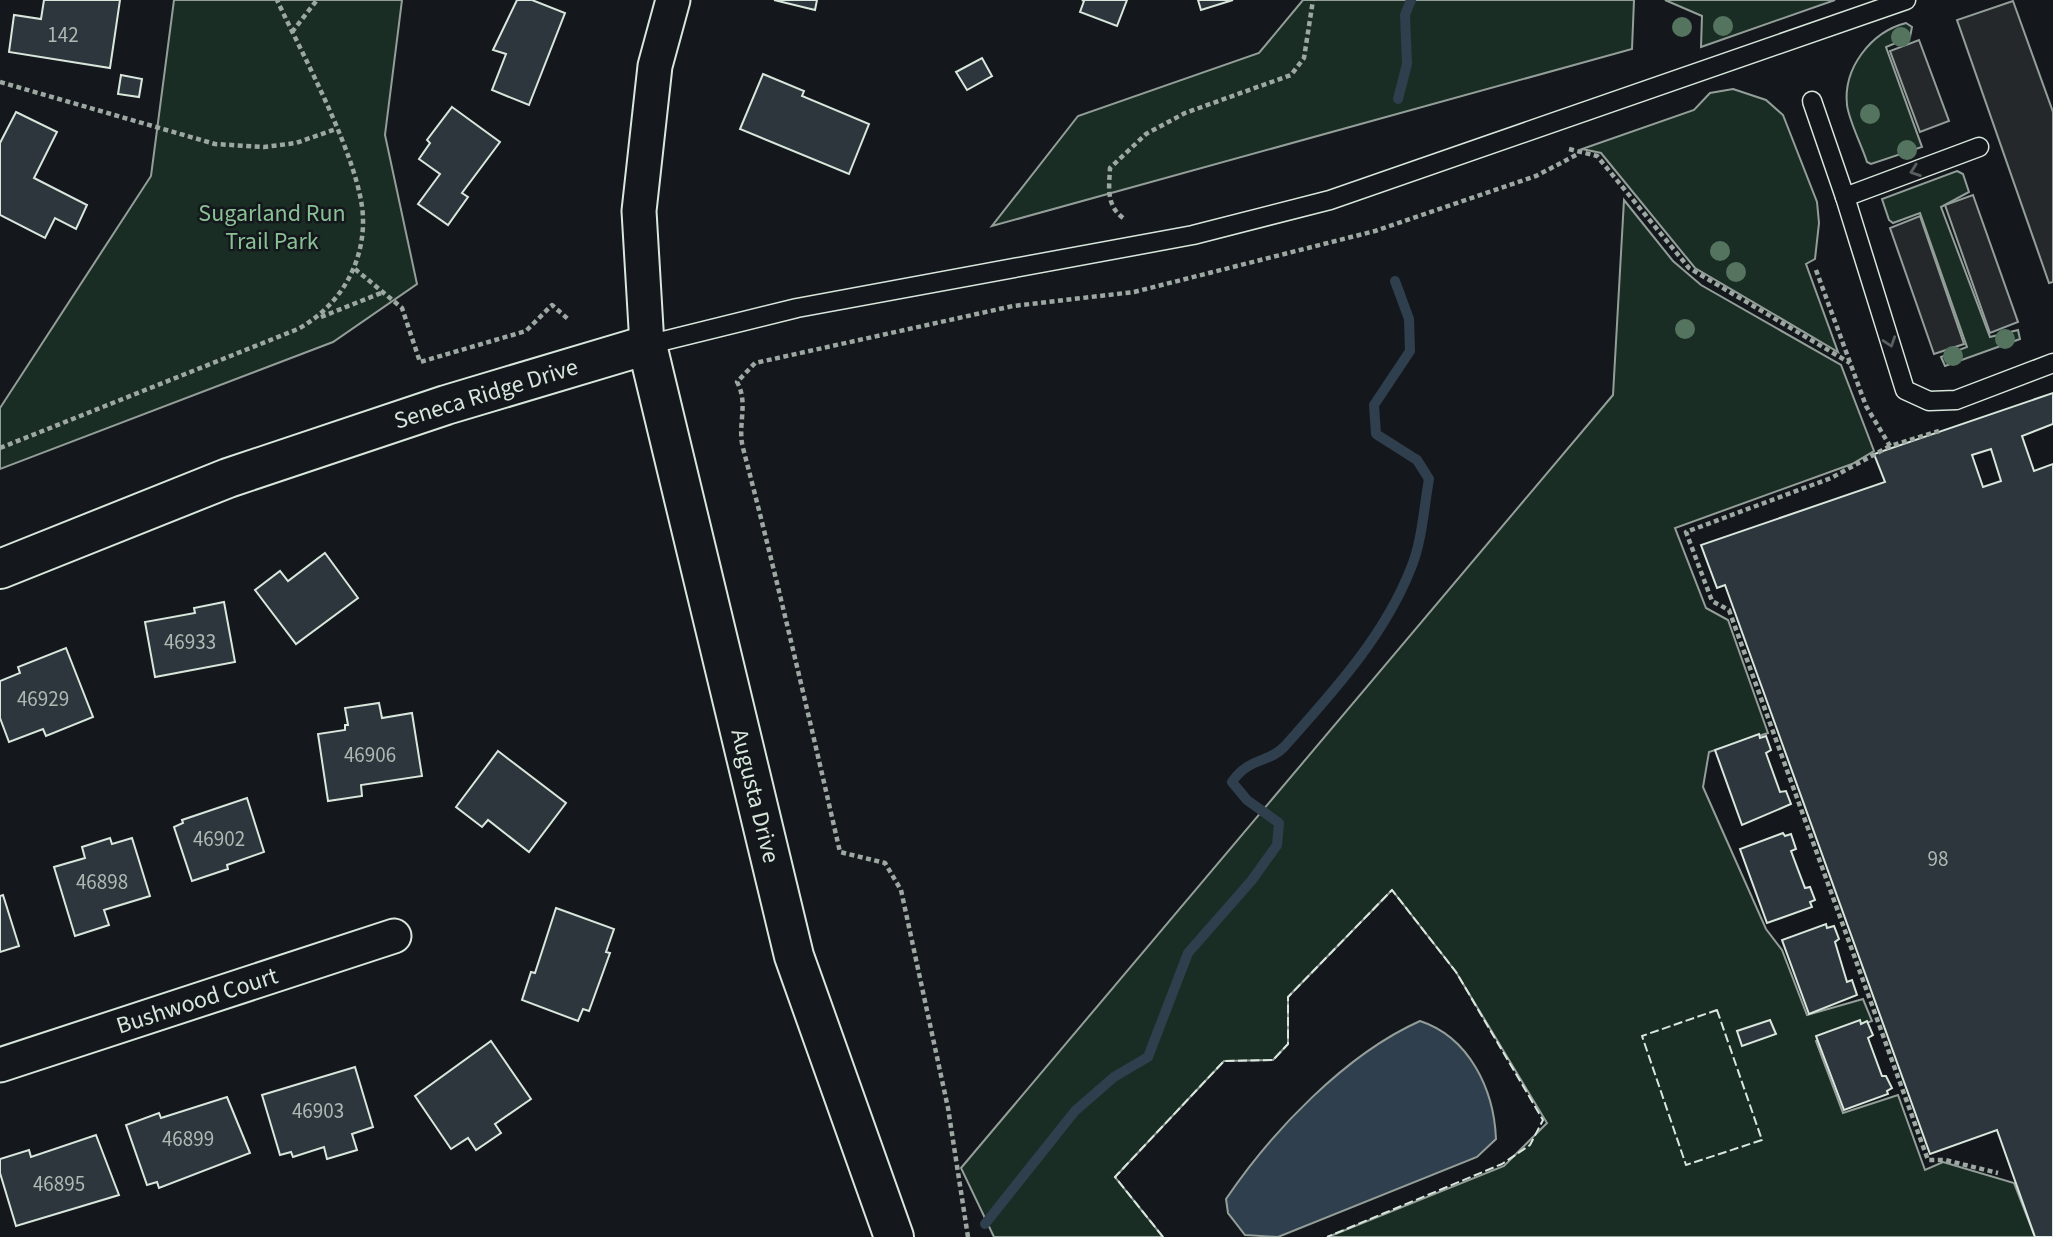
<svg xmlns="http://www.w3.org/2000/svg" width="2053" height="1237" viewBox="0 0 2053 1237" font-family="'Source Sans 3',sans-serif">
	<rect width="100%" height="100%" fill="#14181c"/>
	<g fill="#1a2d24" stroke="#939e99" stroke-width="2">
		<polygon points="174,0 402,0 385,135 417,284 333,342 0,469 0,408 151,176"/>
		<polygon points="1303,0 1634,0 1632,49 992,226 1078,116 1259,53"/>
		<polygon points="1665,0 1835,0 1701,47 1702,16"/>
		<path d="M1906,23L1912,27L1910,37L1886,47L1922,147L1871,164L1867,162C1862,146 1849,121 1847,105C1843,68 1871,32 1906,23Z"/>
		<polygon points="1733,89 1766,100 1783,115 1817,202 1819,223 1815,259 1806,264 1838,352 1695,268 1601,153 1582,149 1694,110 1710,93"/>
		<polygon points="1957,171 1963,174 1969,192 1941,207 1990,337 2018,330 2020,339 1945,366 1941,357 1967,347 1920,213 1893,223 1889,220 1882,199"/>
		<polygon points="1624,200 1673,261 1701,285 1841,365 1874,451 1852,464 1675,528 1706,608 1728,620 1768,733 1709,752 1703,787 1766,929 1782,950 1807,1015 1863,999 1872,1021 1816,1041 1843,1113 1898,1095 1925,1170 1943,1162 2014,1183 2035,1237 1328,1237 1504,1166 1547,1123 1456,972 1392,890 1288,997 1288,1044 1273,1060 1224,1061 1115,1177 1163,1237 994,1237 961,1168 1613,395"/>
	</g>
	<g fill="#24282b" stroke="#939e99" stroke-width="2">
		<polygon points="2013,1 2053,112 2053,282 2049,283 1957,20"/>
		<polygon points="1919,40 1949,121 1920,132 1890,51"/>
		<polygon points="1973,195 2018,322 1990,333 1945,205"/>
		<polygon points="1920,216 1964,344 1934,354 1890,228"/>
	</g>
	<path fill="#2f3f4d" stroke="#939e99" stroke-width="2" d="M1420,1021C1469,1037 1494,1089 1496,1139L1477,1157L1278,1237L1245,1235L1228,1213L1226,1199C1272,1131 1346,1054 1420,1021Z"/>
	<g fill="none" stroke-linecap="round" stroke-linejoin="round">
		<g stroke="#2f3f4d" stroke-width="10">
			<polyline points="1398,99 1407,64 1405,15 1411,0"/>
			<path d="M985,1224L1075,1111L1114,1077L1148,1057L1188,953L1252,880L1277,845L1279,823L1247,800L1232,782C1249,757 1269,763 1284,747C1332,693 1384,637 1411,568C1422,542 1424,507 1429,479L1417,460L1376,434L1374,405L1410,351L1409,319L1395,281"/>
		</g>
	</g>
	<g fill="#2c363c" stroke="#d8e6dc" stroke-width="2" fill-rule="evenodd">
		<polygon points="44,0 120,0 110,68 9,52 14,15 41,19"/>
		<polygon points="517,0 532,0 565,13 529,105 492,90 506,54 493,50"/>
		<polygon points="774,0 817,0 815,10"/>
		<polygon points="1082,0 1127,0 1117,26 1080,12 1084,1"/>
		<polygon points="1198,0 1233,0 1201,10"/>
		<polygon points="982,58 992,76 967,90 956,72"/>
		<polygon points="763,74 804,91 802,96 869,124 849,174 740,129"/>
		<polygon points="121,75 142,79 139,97 118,94"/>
		<polygon points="452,107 500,142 462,193 468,197 448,225 418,204 440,174 419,159 430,143 427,140"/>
		<polygon points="16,112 57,132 34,178 87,205 76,229 55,218 45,238 0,215 0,143"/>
		<path d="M2053,393V424L2022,436L2034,471L2053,464V1237H2035L1997,1130L1930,1154L1725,585L1717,588L1701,545L1885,482L1874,454ZM1991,449L2001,481L1983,487L1972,455Z"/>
		<polygon points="325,553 358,598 296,644 255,590 280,571 288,581"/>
		<polygon points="224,602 235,662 155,677 145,622 195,613 194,608"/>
		<polygon points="66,648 93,717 46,736 43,729 9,742 0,718 0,681 20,673 18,667"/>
		<polygon points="379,703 382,718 412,713 422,776 361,785 362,796 328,801 318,734 345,730 345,725 348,725 345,708"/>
		<polygon points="1759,734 1760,738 1766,736 1771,750 1766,753 1780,792 1786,791 1791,804 1742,825 1715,750"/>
		<polygon points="498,751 566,803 529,852 488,820 482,827 456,807"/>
		<polygon points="247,798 264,852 227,865 228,869 192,881 174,827 183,823 182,820"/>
		<polygon points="1783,833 1785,836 1791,834 1796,849 1791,851 1805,888 1810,887 1815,900 1810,902 1812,907 1767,923 1740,849"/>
		<polygon points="110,838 112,844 132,838 150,896 104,910 109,925 75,936 54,867 85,858 82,847"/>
		<polygon points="3,895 19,946 0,952 0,896"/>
		<polygon points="556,908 614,929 606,952 610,953 589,1011 583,1009 578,1021 522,1000 531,972 535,973"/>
		<polygon points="1826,924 1827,928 1834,926 1839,939 1835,942 1847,982 1852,980 1857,995 1809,1014 1782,940"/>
		<polygon points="1770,1020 1776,1034 1742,1046 1737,1031"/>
		<polygon points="1860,1020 1861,1024 1867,1021 1873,1035 1868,1038 1882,1076 1886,1076 1892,1088 1887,1091 1888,1094 1844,1110 1816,1036"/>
		<polygon points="491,1041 531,1099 495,1124 501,1133 476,1150 468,1138 451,1149 415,1096"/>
		<polygon points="355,1067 373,1127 352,1134 357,1150 327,1159 324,1147 293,1157 291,1152 280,1155 262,1095"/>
		<polygon points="227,1097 250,1153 159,1188 157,1182 147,1185 126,1125 159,1113 161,1118"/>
		<polygon points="96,1135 119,1195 16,1226 0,1173 0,1159 29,1150 31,1157"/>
	</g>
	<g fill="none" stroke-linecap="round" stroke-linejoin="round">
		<g stroke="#d8e6dc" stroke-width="21">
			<g id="lane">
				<polyline points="1812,101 1845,197"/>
				<polyline points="1979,147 1845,197 1905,390 1929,401 1956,400 2053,363"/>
				<polyline points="647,345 797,308 1193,235 1330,200 1906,0"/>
			</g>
		</g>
		<g stroke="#d8e6dc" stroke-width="37">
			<g id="street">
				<polyline points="647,345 639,211 655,66 673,0"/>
				<polyline points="0,1065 394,936"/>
			</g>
		</g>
		<g stroke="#d8e6dc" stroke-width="42">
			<polyline id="secondary" points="0,569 228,478 446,405 647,345 794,956 894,1237"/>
		</g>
		<g stroke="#9da8a2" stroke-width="4.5" stroke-dasharray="5 3.5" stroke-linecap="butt">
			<polyline points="292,32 317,0"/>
			<polyline points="0,82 215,144 264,147 296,143 336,129"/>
			<polyline points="1569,149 1597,156 1689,268 1850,363"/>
			<path d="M1123,218C1106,205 1109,188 1110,168L1146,134L1185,113L1291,75L1304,58L1313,0"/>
			<polyline points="355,269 402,308 420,362 526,331 552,305 568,319"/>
			<polyline points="1816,270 1866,406 1890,446 1939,431"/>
			<polyline points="321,317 381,293"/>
			<polyline points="1890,446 1831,478 1686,532 1712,601 1729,610 1928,1160 1945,1160 1998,1173"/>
			<path d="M0,448L298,329C338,307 364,266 363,219C362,163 302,54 277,0"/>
			<path d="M968,1237L948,1108L901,890L885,863L840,852C809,717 778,582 743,448C737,425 749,403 737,382L755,363L1013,306L1134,292L1375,231L1536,176L1578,154"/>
		</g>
		<use href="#lane" stroke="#14181c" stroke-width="18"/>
		<use href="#street" stroke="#14181c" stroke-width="33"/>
		<use href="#secondary" stroke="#14181c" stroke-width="38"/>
		<g stroke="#d8e6dc" stroke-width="2" stroke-dasharray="9 3.5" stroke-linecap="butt">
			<polygon points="1717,1010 1762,1140 1686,1165 1642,1036"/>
			<polyline points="1163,1237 1115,1177 1224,1061 1273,1060 1288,1044 1288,997 1392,890 1456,972 1543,1120 1530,1145 1502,1164 1327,1237"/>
		</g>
	</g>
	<g fill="#55745f">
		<circle cx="1723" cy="26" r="10"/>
		<circle cx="1682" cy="27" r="10"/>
		<circle cx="1901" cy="37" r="10"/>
		<circle cx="1870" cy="114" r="10"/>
		<circle cx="1907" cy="150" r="10"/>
		<circle cx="1720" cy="251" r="10"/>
		<circle cx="1736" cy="272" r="10"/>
		<circle cx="1685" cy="329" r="10"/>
		<circle cx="2005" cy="339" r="10"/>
		<circle cx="1953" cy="356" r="10"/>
	</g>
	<defs><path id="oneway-chevron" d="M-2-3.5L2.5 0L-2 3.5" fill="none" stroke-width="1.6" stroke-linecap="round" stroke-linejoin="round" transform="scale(1.75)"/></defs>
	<g stroke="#59605f">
		<use href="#oneway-chevron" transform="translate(1915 171) rotate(160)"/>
		<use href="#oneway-chevron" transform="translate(1890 342) rotate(72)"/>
	</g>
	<g text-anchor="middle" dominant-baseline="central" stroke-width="5" stroke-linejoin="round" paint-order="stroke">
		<g font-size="21" fill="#adbab4">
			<text x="63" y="35">142</text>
			<text x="190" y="642">46933</text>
			<text x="43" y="699">46929</text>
			<text x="370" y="755">46906</text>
			<text x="219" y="839">46902</text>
			<text x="1938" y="859">98</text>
			<text x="102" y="882">46898</text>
			<text x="318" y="1111">46903</text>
			<text x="188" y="1139">46899</text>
			<text x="59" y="1184">46895</text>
		</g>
		<g font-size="24" fill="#8ac095" stroke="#14181c">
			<text x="272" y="213">Sugarland Run<tspan x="272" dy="28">Trail Park</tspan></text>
		</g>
		<g font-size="24" fill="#d8e6dc" stroke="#14181c">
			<text transform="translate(486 394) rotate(-17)">Seneca Ridge Drive</text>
			<text transform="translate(755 796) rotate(76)">Augusta Drive</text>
			<text transform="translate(197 1001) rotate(-18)">Bushwood Court</text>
		</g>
	</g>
</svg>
